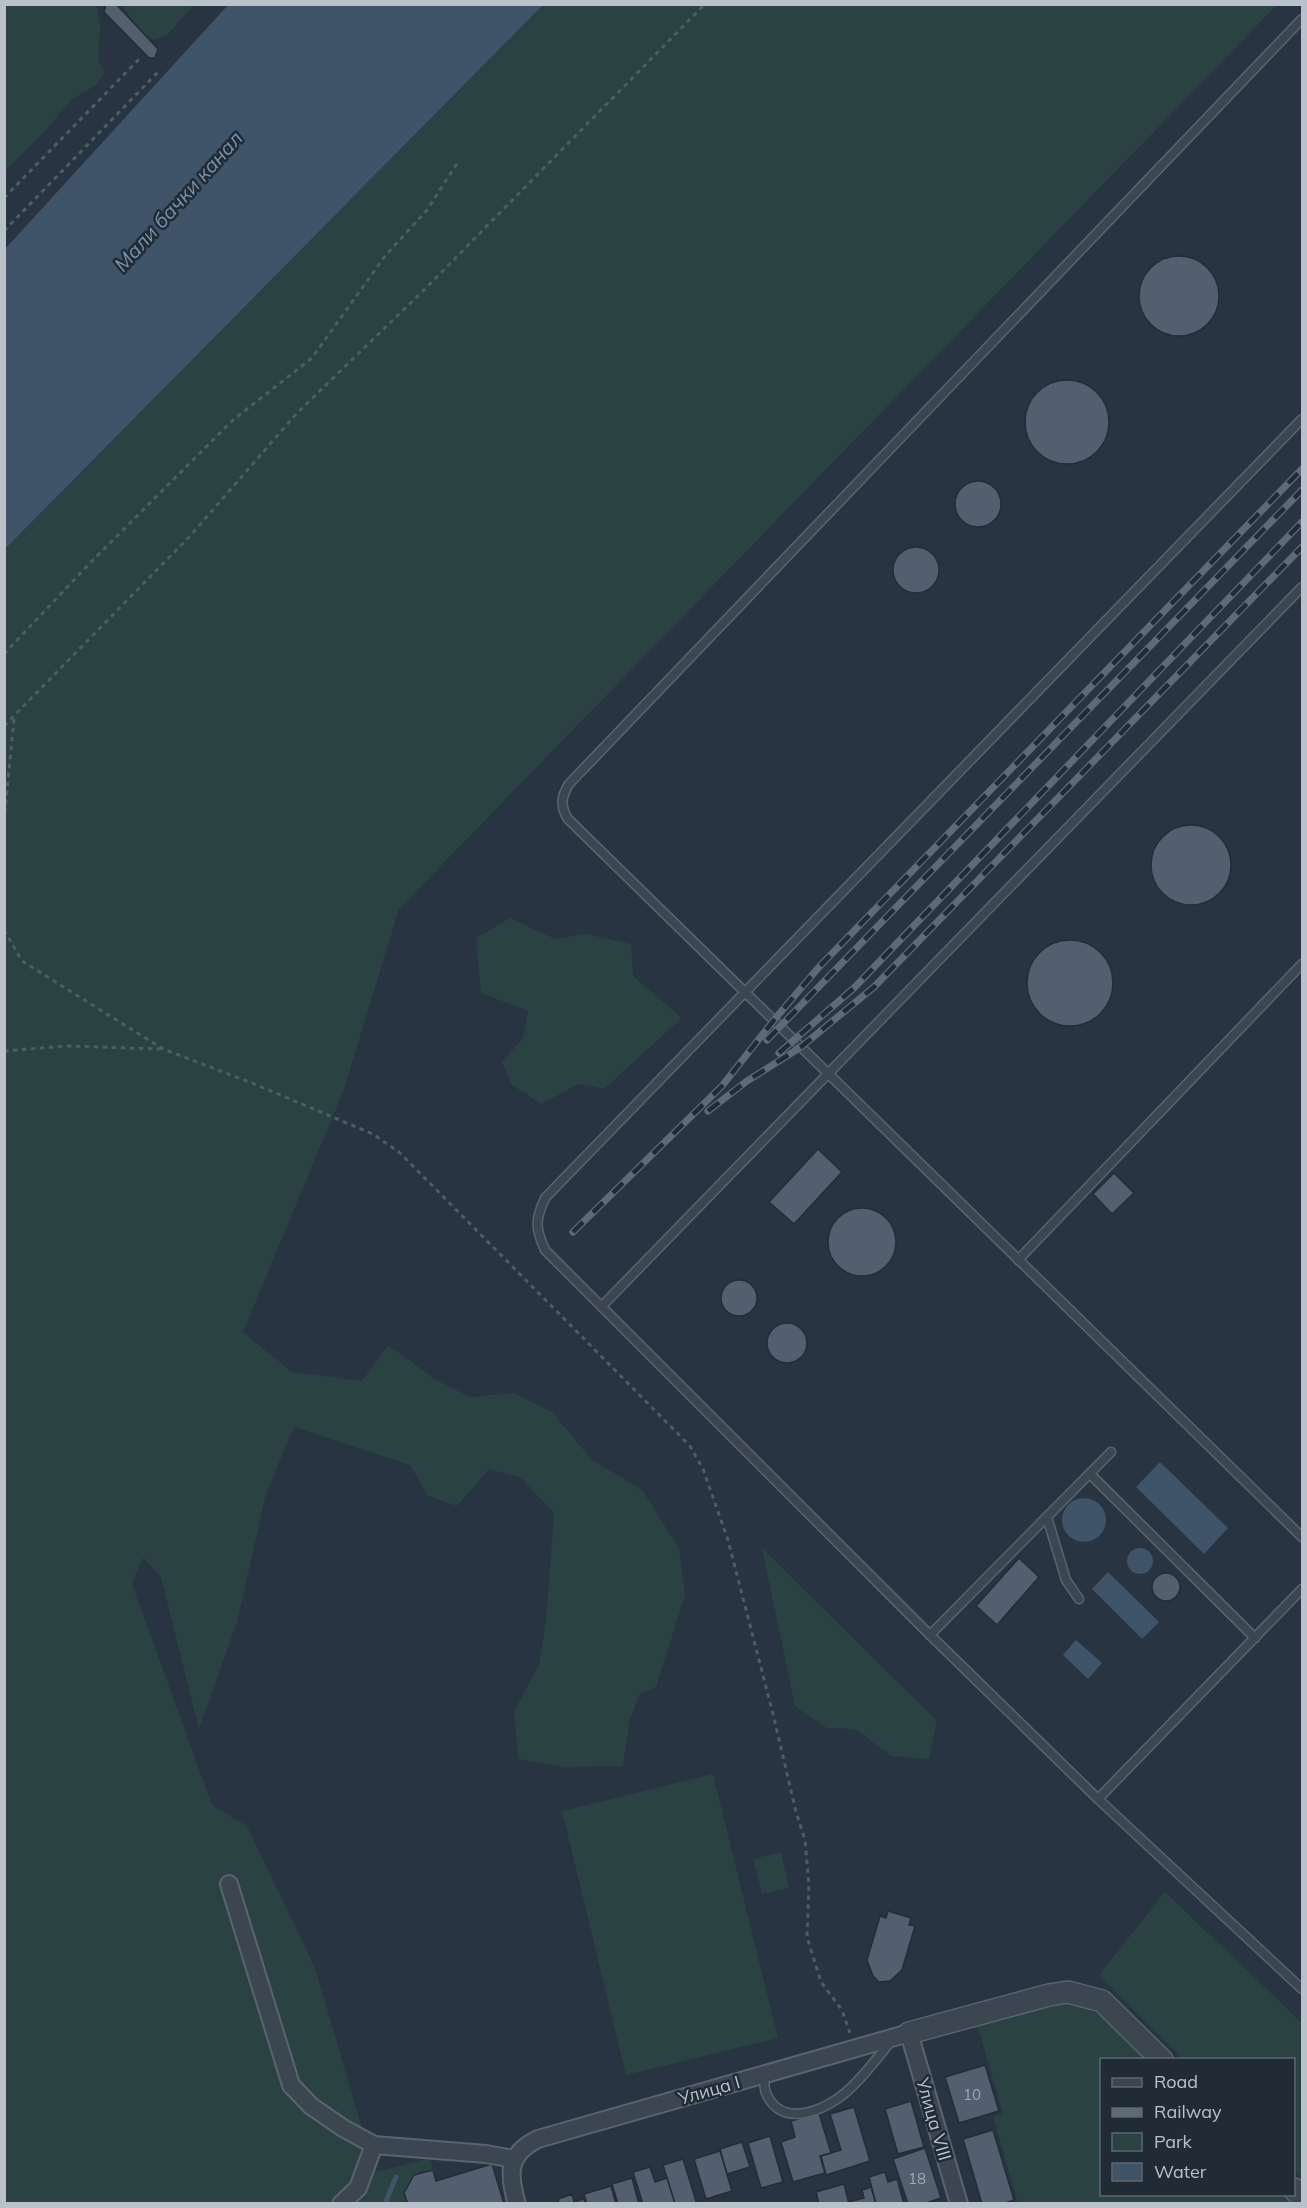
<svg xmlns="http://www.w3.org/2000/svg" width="1307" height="2208" viewBox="0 0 1307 2208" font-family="Mulish,sans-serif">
	<rect width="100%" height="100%" fill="#283441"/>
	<g fill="#2b4243">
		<polygon points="5,4 97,5 100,27 98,61 105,72 95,86 71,100 47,129 5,171"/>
		<polygon points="121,5 194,5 166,36 154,40 143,34"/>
		<polygon points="543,5 1277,5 399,909 343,1092 243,1332 292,1372 362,1381 388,1345 436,1380 470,1397 513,1393 553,1413 591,1459 642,1490 679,1548 685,1595 656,1687 639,1695 629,1723 623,1766 563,1767 518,1759 514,1711 539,1665 546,1621 554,1513 521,1478 489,1469 457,1506 428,1496 410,1465 294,1427 266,1494 237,1622 199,1729 161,1577 143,1558 132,1584 212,1805 247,1826 315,1968 375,2172 430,2158 433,2170 414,2176 404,2193 408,2203 5,2204 5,549"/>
		<polygon points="510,918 555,939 586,934 631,944 633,976 682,1018 604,1089 579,1084 541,1104 512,1085 502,1062 523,1038 528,1011 481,993 476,938"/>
		<polygon points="762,1548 937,1721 929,1759 891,1756 856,1729 827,1728 795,1706"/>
		<polygon points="713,1774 778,2038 626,2075 562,1811"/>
		<polygon points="781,1852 789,1888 762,1894 753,1859"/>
		<polygon points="1165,1892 1302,2023 1302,2179 1294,2170 1294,2060 1183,2059 1099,1975"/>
		<path d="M1056,2001C1099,2004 1119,2031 1148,2059L1102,2060V2194H1287L1296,2203H1018L993,2117L1003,2114L977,2024Z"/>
	</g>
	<g fill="#3f5369">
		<polygon points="228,5 543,5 5,549 5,249"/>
		<polygon points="1160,1462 1228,1528 1204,1554 1136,1487"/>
		<circle cx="1084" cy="1520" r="22"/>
		<circle cx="1140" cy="1561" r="13"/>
		<polygon points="1108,1572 1159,1622 1142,1639 1092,1589"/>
		<polygon points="1076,1640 1102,1663 1088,1679 1063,1655"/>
	</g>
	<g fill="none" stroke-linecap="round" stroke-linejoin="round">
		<polyline stroke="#3f5369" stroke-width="5" points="385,2204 396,2177"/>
	</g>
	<g fill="#535f6e" stroke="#232d38" stroke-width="1.5">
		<polygon points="106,4 116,4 158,49 155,58 149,58 104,12"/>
		<circle cx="1179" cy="296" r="40"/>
		<circle cx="1067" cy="422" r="42"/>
		<circle cx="978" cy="504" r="23"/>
		<circle cx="916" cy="570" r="23"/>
		<circle cx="1191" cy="865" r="40"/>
		<circle cx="1070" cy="983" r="43"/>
		<polygon points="818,1149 842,1172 794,1224 769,1202"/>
		<polygon points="1114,1173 1134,1193 1112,1214 1093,1194"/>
		<circle cx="862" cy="1242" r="34"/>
		<circle cx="739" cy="1298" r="18"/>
		<circle cx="787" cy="1343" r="20"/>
		<polygon points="1019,1558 1039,1577 997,1625 976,1606"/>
		<circle cx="1166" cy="1587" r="14"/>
		<polygon points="888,1911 911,1918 909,1925 915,1926 902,1970 890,1981 879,1982 873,1976 867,1960 880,1916 886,1918"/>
		<polygon points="985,2065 999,2111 959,2123 945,2077"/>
		<polygon points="911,2101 924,2147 898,2154 885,2109"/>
		<polygon points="854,2107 870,2161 826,2175 821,2156 841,2150 830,2114"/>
		<polygon points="819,2113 831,2153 820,2156 825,2173 793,2182 781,2142 795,2137 791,2121"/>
		<polygon points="993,2130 1014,2200 1002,2204 982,2204 963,2139"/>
		<polygon points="770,2136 783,2182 761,2188 748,2143"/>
		<polygon points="742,2142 750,2167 727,2174 720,2149"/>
		<polygon points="925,2148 941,2198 923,2204 908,2204 893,2159"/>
		<polygon points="720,2151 732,2191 706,2199 694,2159"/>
		<polygon points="683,2159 696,2201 697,2204 675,2204 663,2165"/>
		<polygon points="492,2164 504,2204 408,2204 404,2193 414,2175 433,2170 436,2181"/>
		<polygon points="650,2167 655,2182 667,2178 675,2204 643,2204 633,2172"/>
		<polygon points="885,2172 888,2182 897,2179 904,2204 876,2204 869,2177"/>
		<polygon points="632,2178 639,2204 618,2204 612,2184"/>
		<polygon points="844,2184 849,2204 819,2204 816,2192"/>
		<polygon points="611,2186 616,2204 587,2204 584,2194"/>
		<polygon points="871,2187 876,2204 850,2204 849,2202 864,2198 862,2190"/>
		<polygon points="572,2194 574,2202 584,2199 585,2204 559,2204 558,2199"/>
	</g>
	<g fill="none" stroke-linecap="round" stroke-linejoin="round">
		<g stroke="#5a646e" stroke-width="11">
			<g id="service">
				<path d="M1302,19L569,784C561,797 560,806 568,819L1302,1537"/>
				<path d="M1302,419L545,1198C535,1220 535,1228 545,1250L930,1635L1098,1799L1302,1989"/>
				<polyline points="1018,1260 1302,964"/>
				<polyline points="602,1306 1302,587"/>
				<polyline points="1090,1474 1255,1638"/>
				<polyline points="1047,1517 1066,1580 1079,1599"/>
				<polyline points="930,1635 1111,1452"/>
				<polyline points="1098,1799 1302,1589"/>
				<path d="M764,2075C764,2081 764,2088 766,2093C781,2129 824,2111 845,2093C863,2078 877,2058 892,2040"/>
			</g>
		</g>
		<g stroke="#5a646e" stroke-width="20">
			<g id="minor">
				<polyline points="229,1884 291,2085 311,2106 343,2128 374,2145 486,2154 514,2159"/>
				<polyline points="341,2204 358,2188 374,2145"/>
				<path d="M517,2204C508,2174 507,2154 538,2139L909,2033L959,2204"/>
			</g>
		</g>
		<g stroke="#5a646e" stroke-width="24">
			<g id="tertiary">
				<polyline points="909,2033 1049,1995 1068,1992 1102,2001 1162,2060"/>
				<polyline points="1294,2189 1302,2198"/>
			</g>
		</g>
		<g stroke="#4a5f61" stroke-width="3" stroke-dasharray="4.5 4.5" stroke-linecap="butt">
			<polyline points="4,198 142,56"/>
			<polyline points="4,231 159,71"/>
			<polyline points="4,654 91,562 233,420 312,358 385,256 427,210 458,162"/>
			<polyline points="4,726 191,535 297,413 427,287 705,4"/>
			<polyline points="4,822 14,719"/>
			<polyline points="4,930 22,961 163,1049 257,1085 373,1134 400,1153 690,1446 703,1469 728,1540 774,1718 796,1812 805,1840 809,1885 807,1937 821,1982 842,2010 850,2033"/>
			<polyline points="4,1051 67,1046 161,1049"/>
		</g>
		<use href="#service" stroke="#3c4651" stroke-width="8"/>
		<use href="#minor" stroke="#3c4651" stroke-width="16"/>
		<use href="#tertiary" stroke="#3c4651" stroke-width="21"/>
		<g stroke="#5e6a77" stroke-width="7">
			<g id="rail">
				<polyline points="767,1040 1302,490"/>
				<polyline points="779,1053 854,988 1302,522"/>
				<polyline points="708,1111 747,1081 801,1047 874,987 1302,547"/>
				<polyline points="573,1232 722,1086 774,1020 819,967 1302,469"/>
			</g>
		</g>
		<use href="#rail" stroke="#212b36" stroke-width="4.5" stroke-dasharray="14" stroke-linecap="butt"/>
	</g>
	<g text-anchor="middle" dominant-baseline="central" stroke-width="5" stroke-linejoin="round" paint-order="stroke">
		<g font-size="15" fill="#a0a8b4">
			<text x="972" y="2094">10</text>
			<text x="917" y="2178">18</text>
		</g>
		<g font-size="18" fill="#b9c1cb" stroke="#212b36">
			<text transform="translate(709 2090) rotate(-16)">Улица I</text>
			<text transform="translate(934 2119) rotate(74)">Улица VIII</text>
		</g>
		<g font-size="20" font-style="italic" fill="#7b93ac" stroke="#212b36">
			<text transform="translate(178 201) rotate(-48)">Мали бачки канал</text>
		</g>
	</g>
	<rect width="1307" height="2208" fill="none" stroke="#b9c1cb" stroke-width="12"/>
	<rect x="1100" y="2058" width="195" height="138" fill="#212b36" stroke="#5e6772" stroke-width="1.5"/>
	<rect x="1112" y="2078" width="30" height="9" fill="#3c4651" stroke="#5e6772" stroke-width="1.5"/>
	<text x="1154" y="2088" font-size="18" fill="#b9c1cb">Road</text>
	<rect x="1112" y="2108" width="30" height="9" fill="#5e6a77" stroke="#5e6772" stroke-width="1.5"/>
	<text x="1154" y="2118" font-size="18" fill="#b9c1cb">Railway</text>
	<rect x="1112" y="2133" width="30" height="18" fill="#2b4243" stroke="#5e6772" stroke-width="1.5"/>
	<text x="1154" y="2148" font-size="18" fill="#b9c1cb">Park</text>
	<rect x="1112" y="2163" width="30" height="18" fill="#3f5369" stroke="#5e6772" stroke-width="1.5"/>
	<text x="1154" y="2178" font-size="18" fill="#b9c1cb">Water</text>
</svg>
